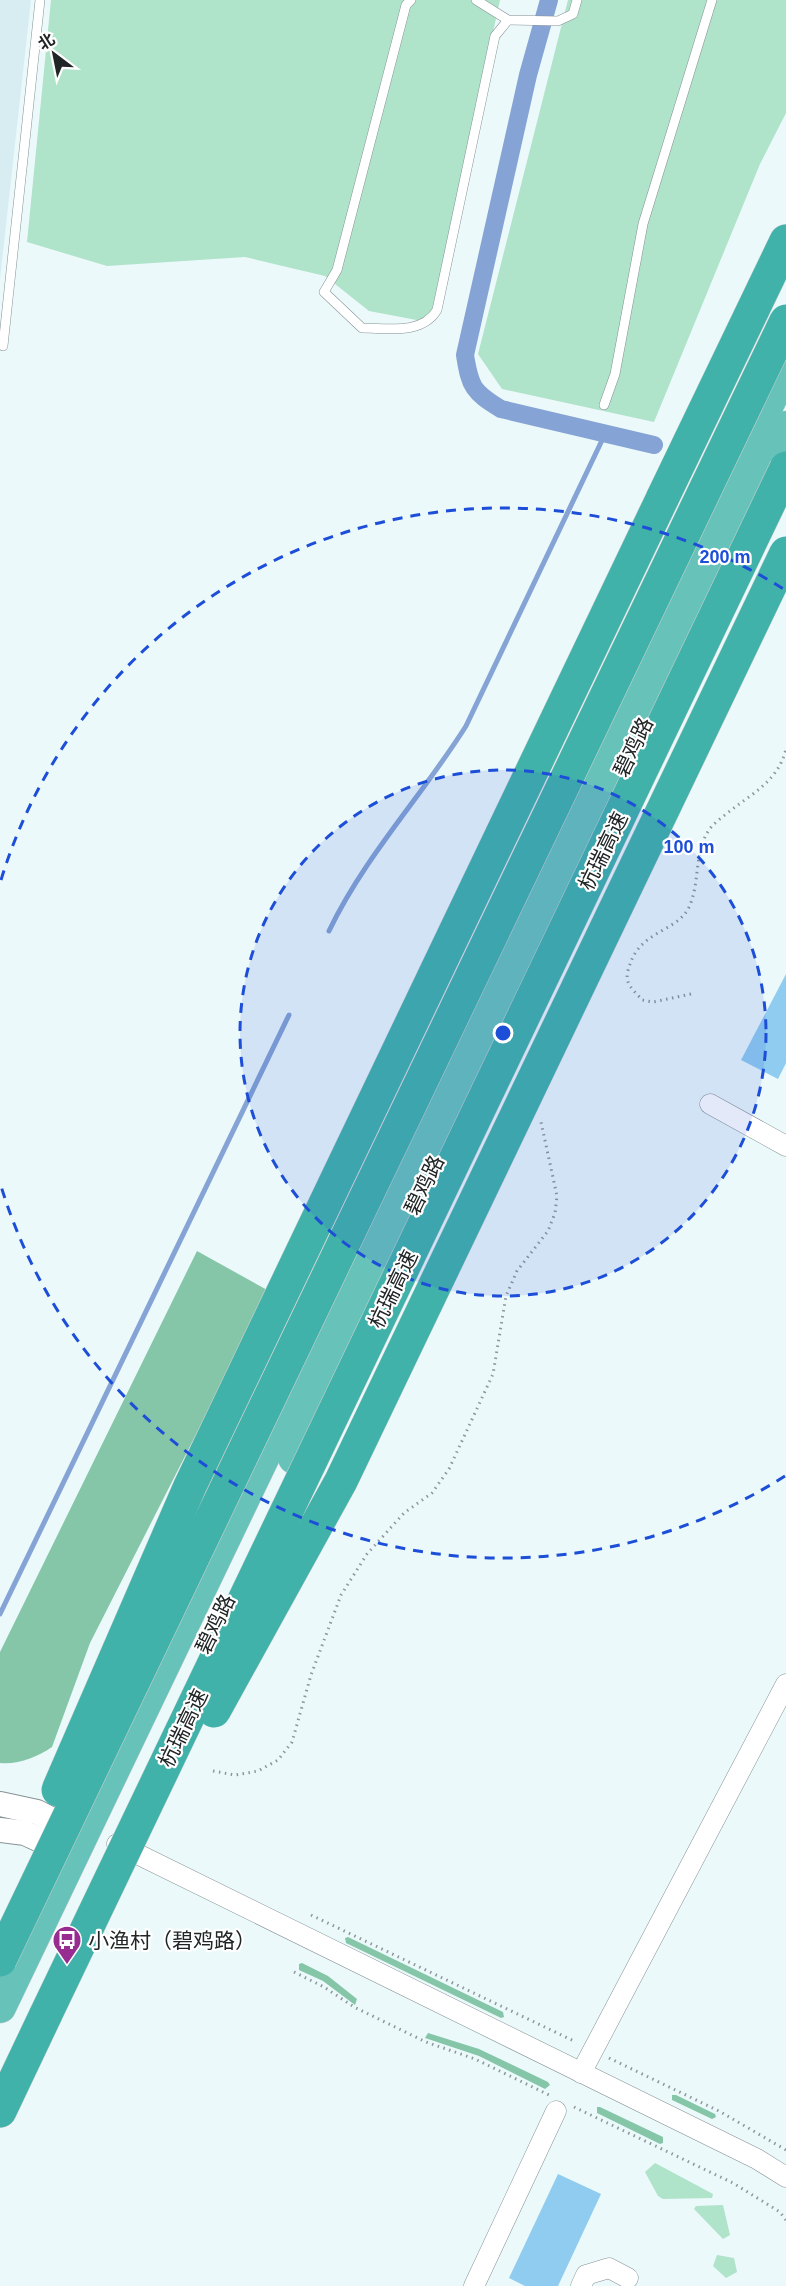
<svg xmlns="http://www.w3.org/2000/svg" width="786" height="2286" viewBox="0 0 786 2286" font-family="Arial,'Noto Sans SC',sans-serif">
	<rect width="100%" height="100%" fill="#ebf9fb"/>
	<polygon fill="#d7edf2" points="0,0 31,0 0,279"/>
	<g fill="#afe3ca">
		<polygon points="51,0 500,0 432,311 422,321 369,311 325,276 245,257 107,266 27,242"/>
		<polygon points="568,0 786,0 786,113 760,164 654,422 502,389 478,354"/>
		<polygon points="655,2163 713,2194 712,2198 663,2199 658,2196 645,2172"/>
		<polygon points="723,2205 730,2235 723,2239 694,2209 696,2206"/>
		<polygon points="717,2255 734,2258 737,2272 726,2278 713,2266"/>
	</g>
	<g fill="#86c6a8">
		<path d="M197,1251L269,1291L90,1643L52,1747C38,1757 17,1765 0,1763V1652Z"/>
		<polygon points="348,1937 503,2012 504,2017 501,2018 346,1943 345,1938"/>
		<polygon points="302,1963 328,1976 357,1999 355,2005 323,1981 299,1970 299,1964"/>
		<polygon points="428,2033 479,2049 548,2082 550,2085 545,2089 479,2056 425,2038"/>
		<polygon points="672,2095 676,2095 715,2114 716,2117 712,2119 672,2100"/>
		<polygon points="597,2107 600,2107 663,2137 663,2143 660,2144 597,2113"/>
	</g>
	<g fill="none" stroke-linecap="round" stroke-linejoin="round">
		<g stroke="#85a3d4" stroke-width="5">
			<path d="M329,931C365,856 422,796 466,726L605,434"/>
			<polyline points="0,1614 289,1015"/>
		</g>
		<path stroke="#85a3d4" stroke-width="18" d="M549,0L528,75L465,355C470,387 473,392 501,409L654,445"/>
	</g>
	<g fill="#90ccef">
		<polygon points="786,974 786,1063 778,1079 741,1060"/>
		<polygon points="558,2174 601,2194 558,2286 525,2286 509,2278"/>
	</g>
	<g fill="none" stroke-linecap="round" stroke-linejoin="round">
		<g stroke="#869295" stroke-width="10">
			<g id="service">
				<path d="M411,0L406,5L337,270L324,292L362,328C388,328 422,335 437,310L495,36L508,20"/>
				<polyline points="476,0 508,20 558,21 573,14 577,0"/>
				<polyline points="3,346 40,0"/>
				<polyline points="604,405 615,374 643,224 712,0"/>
			</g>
		</g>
		<g stroke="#869295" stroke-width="21">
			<g id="minor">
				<polyline points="710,1104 786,1146"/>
				<polyline points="117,1844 757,2159 786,2177"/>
				<polyline points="581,2073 786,1684"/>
				<polyline points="474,2286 556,2111"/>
				<polyline points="581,2286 586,2275 609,2268 628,2278"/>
			</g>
		</g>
		<g stroke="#869295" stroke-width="26">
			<g id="tertiary">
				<polyline points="0,1804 37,1812 78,1833"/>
				<polyline points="0,1830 25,1833 68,1853"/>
			</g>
		</g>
		<g stroke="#d2d3d4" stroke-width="33">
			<g id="trunk">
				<polyline points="294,1458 786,427"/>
				<polyline points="0,2007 786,367"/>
			</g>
		</g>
		<g stroke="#d2d3d4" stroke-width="34">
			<g id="motorway">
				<polyline points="662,499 786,241"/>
				<polyline points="0,2111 46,2014"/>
			</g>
		</g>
		<g stroke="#8e9899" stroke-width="3" stroke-dasharray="1.5 4.5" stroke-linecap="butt">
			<path d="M691,994L653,1002L642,1000C638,995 630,988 628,982C626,977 628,969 630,964C642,929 679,932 690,905C700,881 694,852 709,830C713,824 720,819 726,814C751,794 778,782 786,749"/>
			<polyline points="213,1771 235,1775 258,1771 278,1760 292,1742 311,1675 341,1595 367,1554 404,1513 432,1493 449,1469 493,1374 506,1296 517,1271 548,1231 555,1213 557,1196 541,1122"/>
			<polyline points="311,1915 576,2042"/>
			<polyline points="294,1972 324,1987 354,2007 426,2042 475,2059 549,2095"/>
			<polyline points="609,2058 719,2111 786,2150"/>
			<polyline points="574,2107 733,2183 780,2212 786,2220"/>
		</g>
		<use href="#service" stroke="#fff" stroke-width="9"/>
		<use href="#minor" stroke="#fff" stroke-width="20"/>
		<use href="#tertiary" stroke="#fff" stroke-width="24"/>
		<use href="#trunk" stroke="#67c2ba" stroke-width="32"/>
		<use href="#motorway" stroke="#41b2a9" stroke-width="33"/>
		<g stroke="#d2d3d4" stroke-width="34" stroke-linecap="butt">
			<g id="motorway-bridge">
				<polyline points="214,1711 341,1481 786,553"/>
				<polyline points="58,1790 190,1486 662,499"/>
				<polyline points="0,1960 786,321"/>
				<polyline points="46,2014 786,468"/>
			</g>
		</g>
		<use href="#motorway-bridge" stroke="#41b2a9" stroke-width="33"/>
	</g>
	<circle cx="503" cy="1033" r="263" fill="#1d4ed8" fill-opacity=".12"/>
	<g fill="none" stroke="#1d4ed8" stroke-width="3" stroke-dasharray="10 8">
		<circle cx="503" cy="1033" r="263"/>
		<path d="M785 1476A525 525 0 0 1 1 1186M1 880A525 525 0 0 1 785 590"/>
	</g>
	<defs>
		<g id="bus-pin" transform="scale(1.5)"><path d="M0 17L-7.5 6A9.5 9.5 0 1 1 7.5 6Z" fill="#972d90" stroke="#fff"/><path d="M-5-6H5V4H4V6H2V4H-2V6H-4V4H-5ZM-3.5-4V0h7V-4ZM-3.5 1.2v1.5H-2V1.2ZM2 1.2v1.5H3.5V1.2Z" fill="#fff"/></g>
	</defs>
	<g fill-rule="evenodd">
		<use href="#bus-pin" x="67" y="1940"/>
	</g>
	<g text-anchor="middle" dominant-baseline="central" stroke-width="4.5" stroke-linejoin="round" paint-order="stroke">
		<g font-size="21" fill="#202526" stroke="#fff">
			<text transform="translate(633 747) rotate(-64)">碧鸡路</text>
			<text transform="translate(603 851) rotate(-64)">杭瑞高速</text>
			<text transform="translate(424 1185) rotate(-64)">碧鸡路</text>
			<text transform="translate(393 1289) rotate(-64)">杭瑞高速</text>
			<text transform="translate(215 1624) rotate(-64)">碧鸡路</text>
			<text transform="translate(183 1728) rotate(-64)">杭瑞高速</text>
		</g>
		<g font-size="21" fill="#202526" stroke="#fff" text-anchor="start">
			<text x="88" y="1940">小渔村（碧鸡路）</text>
		</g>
	</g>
	<circle cx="503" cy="1033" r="9" fill="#1d4ed8" stroke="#fff" stroke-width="3"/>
	<g font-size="18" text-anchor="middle" font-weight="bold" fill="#1d4ed8" stroke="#fff" stroke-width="4.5" stroke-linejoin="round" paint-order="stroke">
		<text x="725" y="563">200 m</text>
		<text x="689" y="853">100 m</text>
	</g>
	<g transform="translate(54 54) rotate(328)" stroke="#ffffff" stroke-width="4.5" paint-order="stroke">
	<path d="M0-4.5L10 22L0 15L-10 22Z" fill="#202526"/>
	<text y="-9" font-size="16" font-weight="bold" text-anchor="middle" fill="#202526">北</text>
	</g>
</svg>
